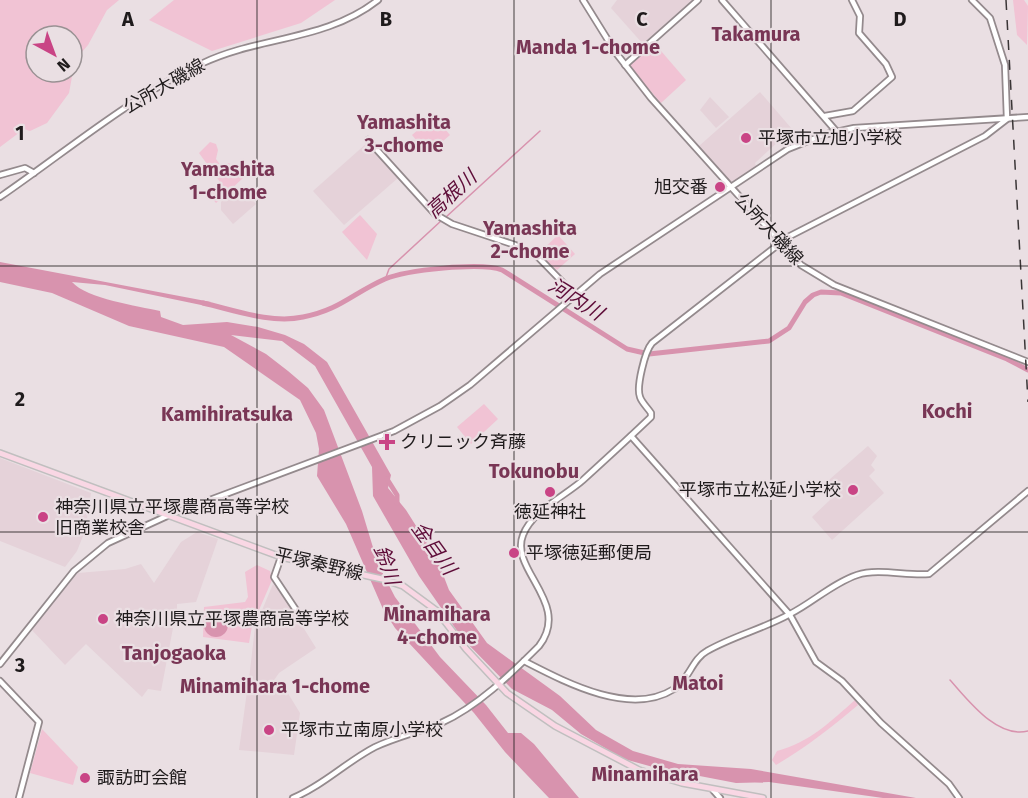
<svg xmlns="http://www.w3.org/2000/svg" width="1028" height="798" viewBox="0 0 1028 798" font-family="'Fira Sans','Noto Sans JP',sans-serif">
	<rect width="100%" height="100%" fill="#eadfe3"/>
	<g fill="#e5d2d9">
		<polygon points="617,0 692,0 643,44 611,8"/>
		<polygon points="760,92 792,129 755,163 756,166 733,181 729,181 699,146"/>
		<polygon points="710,97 729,117 716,128 700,110"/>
		<polygon points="367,143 398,178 344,225 313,191"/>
		<polygon points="240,186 256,204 233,224 221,210 221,202"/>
		<polygon points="868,446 877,456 871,465 875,470 869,476 884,493 832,540 812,517 830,500 822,486"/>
		<polygon points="0,458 91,493 85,531 77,551 65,567 0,541"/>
		<polygon points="197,532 218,539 196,602 177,604 177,611 170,611 166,627 173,628 161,691 148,689 142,697 86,644 65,665 31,629 78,573 125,569 141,564 154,583 181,542"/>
		<polygon points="273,584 283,595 316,648 279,673 272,683 249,679 255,627"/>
		<polygon points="281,682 300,713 294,755 239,750 248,684 279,688"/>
	</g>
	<g fill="#f1c3d4" fill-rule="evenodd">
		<path d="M0,0H119L107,10L88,45L75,60L69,93L47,123L30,131L24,129L0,147ZM36,36H72V72H36Z"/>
		<polygon points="174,0 335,0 301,23 212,51 149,20"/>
		<polygon points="1013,0 1024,0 1028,6 1027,45 1017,35"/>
		<polygon points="655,44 686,80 661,103 629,66"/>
		<polygon points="434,116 450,135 428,154 412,135"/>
		<polygon points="210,142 216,144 218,150 216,159 221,166 229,163 243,178 216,203 211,197 220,182 199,153"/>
		<polygon points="360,215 377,234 367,260 342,232"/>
		<polygon points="558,235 575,254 557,270 538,254"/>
		<polygon points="484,404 498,419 471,444 457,427"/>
		<polygon points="257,565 270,571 272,580 252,626 249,643 203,637 204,607 245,602 248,597 245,572"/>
		<path d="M855,700L858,705C832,727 805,748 776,765L772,760L777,751C809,743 831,721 855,700Z"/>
		<polygon points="42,729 78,767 73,785 30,773"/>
	</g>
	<g fill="#d893ae">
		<path d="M0,262L211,302L206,306L105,285L72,282C87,299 138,306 160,311L161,317L183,325L227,322L258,327L285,335L304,344L327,362L391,475L388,488L406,510L437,559L449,590L487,643L560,696L596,730L633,751L678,764L751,769L916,798H883L769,782L736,783L653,767L624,759L581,734L552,710L512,689L462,638L419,576L373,496L372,467L315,366L282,341L231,335L266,354L288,371L308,388L324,410L362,511L378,564L395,597L440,657L486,705L508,733H521L534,744L579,798H549L505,752L474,713L395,628L383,609L346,524L317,476L319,449L316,433L300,400L224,347L129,326L52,293L0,282Z"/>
		<circle cx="216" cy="625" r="12"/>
	</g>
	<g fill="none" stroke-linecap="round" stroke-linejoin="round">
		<g stroke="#d893ae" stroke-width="1.5">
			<polyline points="446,217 540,131"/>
			<polyline points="385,280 389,269 442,220"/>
			<path d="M950,680C968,700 997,739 1028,731"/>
		</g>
		<g stroke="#d893ae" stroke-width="5">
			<path d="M203,303C234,310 271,324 303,317C340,310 353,293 385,279C406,270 481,262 502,270L627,349L649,354L769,341L789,328L805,302L813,295L821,292L841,293L1007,359L1028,370"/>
			<polyline points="387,479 397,495 397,503"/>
		</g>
		<g stroke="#948a8d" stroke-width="8">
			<g id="secondary">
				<polyline points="583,0 616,53 651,98 801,265 834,285 1028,362"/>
				<polyline points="722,0 836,131"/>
				<polyline points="625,65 698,0"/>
				<polyline points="825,116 853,111 892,77 886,64 859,33 860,16 852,0"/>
				<polyline points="368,140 435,214 452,224 515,245 535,254 575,295"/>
				<polyline points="0,175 25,168 34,173"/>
				<path d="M0,197C67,151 129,98 203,63C260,36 326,41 378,0"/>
				<polyline points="631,436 790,615 816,662 842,681 881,723 949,784 959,798"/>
				<polyline points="281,557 274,577 296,610"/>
				<path d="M524,661C565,682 630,717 674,689C689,680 692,659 707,651C733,636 763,629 790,614C812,603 833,583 857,575C879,568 906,576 929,574L1028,491"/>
				<polyline points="0,664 74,571 108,543 167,516 394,431 440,406 470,385 600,274 788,149 823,135 854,128 1028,117"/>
				<polyline points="0,681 39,722 19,798"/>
				<polyline points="713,790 720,798"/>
				<path d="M293,798C324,785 346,762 375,747C396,737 419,732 441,723C477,707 511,674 539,646C572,603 509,570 523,535C532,511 565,496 583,480C606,459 629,438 651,417V413C648,408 642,403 640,397C636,387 645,351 652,343L788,237L985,136L1007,119L1005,65L990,18L972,0"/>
			</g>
		</g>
		<g stroke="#c0bfbf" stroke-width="8">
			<polyline id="primary" points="0,453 281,557 382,579 403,586 437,611 466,649 507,693 555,726 639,770 682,783 763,798"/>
		</g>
		<use href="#secondary" stroke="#fff" stroke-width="4.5"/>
		<use href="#primary" stroke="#f9d7e4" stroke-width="5"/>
		<polyline stroke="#3a3536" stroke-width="1.5" stroke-dasharray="10 10" stroke-linecap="butt" points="1006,0 1028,402"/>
	</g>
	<path fill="none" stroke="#1f1b1c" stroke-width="1.5" stroke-opacity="0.55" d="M257,0V798M514,0V798M771,0V798M0,266H1028M0,532H1028"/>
	<g fill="#c94485" stroke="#eadfe3" stroke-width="2">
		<circle cx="746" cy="138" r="6"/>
		<circle cx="720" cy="187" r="6"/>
		<path d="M384 433h6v6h6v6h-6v6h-6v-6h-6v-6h6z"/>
		<circle cx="853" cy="490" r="6"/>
		<circle cx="550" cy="492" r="6"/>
		<circle cx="43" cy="517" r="6"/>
		<circle cx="514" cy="553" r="6"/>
		<circle cx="103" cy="619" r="6"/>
		<circle cx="269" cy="730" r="6"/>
		<circle cx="85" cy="778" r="6"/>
	</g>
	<g text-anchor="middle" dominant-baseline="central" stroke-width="4.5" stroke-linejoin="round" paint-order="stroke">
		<g font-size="18" fill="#1f1b1c" stroke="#eadfe3">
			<text transform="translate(164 86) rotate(-30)">公所大磯線</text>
			<text transform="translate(769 229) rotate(47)">公所大磯線</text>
			<text transform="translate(319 564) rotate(13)">平塚秦野線</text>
		</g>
		<g font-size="18" fill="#1f1b1c" stroke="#eadfe3" text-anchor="start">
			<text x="758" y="138">平塚市立旭小学校</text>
			<text x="708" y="187" text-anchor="end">旭交番</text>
			<text x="400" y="442">クリニック斉藤</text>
			<text x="841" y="490" text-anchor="end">平塚市立松延小学校</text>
			<text x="55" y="507">神奈川県立平塚農商高等学校<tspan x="55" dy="21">旧商業校舎</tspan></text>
			<text x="550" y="512" text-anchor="middle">徳延神社</text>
			<text x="526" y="553">平塚徳延郵便局</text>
			<text x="115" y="619">神奈川県立平塚農商高等学校</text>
			<text x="281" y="730">平塚市立南原小学校</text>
			<text x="97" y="778">諏訪町会館</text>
		</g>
		<g font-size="20" font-weight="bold" fill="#793655" stroke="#eadfe3">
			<text x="756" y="34">Takamura</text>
			<text x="588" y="47">Manda 1-chome</text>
			<text x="404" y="122">Yamashita<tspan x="404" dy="23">3-chome</tspan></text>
			<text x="228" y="169">Yamashita<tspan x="228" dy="23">1-chome</tspan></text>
			<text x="530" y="228">Yamashita<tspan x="530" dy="23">2-chome</tspan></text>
			<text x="947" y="411">Kochi</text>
			<text x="227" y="414">Kamihiratsuka</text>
			<text x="534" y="471">Tokunobu</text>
			<text x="437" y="614">Minamihara<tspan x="437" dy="23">4-chome</tspan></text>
			<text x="174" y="653">Tanjogaoka</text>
			<text x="698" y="683">Matoi</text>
			<text x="275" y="686">Minamihara 1-chome</text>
			<text x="645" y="774">Minamihara</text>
		</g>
		<g font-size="20" font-style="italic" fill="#5e0c38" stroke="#eadfe3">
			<text transform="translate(451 194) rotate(-42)">高根川</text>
			<text transform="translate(576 299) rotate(32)">河内川</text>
			<text transform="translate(434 548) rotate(54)">金目川</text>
			<text transform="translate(387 565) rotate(71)">鈴川</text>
		</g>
	</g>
	<g font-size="20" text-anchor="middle" font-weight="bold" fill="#1f1b1c" stroke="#eadfe3" stroke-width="4.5" stroke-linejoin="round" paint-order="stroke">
		<text x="128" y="26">A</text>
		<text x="386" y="26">B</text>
		<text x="642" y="26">C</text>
		<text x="900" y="26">D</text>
		<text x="20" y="140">1</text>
		<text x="20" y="406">2</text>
		<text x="20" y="672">3</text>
	</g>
	<g transform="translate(54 54) rotate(139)"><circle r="28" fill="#eadfe3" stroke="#999193" stroke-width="1.5"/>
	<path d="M0-4.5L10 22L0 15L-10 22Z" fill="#c94485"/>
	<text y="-9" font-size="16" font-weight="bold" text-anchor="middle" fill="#1f1b1c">N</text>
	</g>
</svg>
